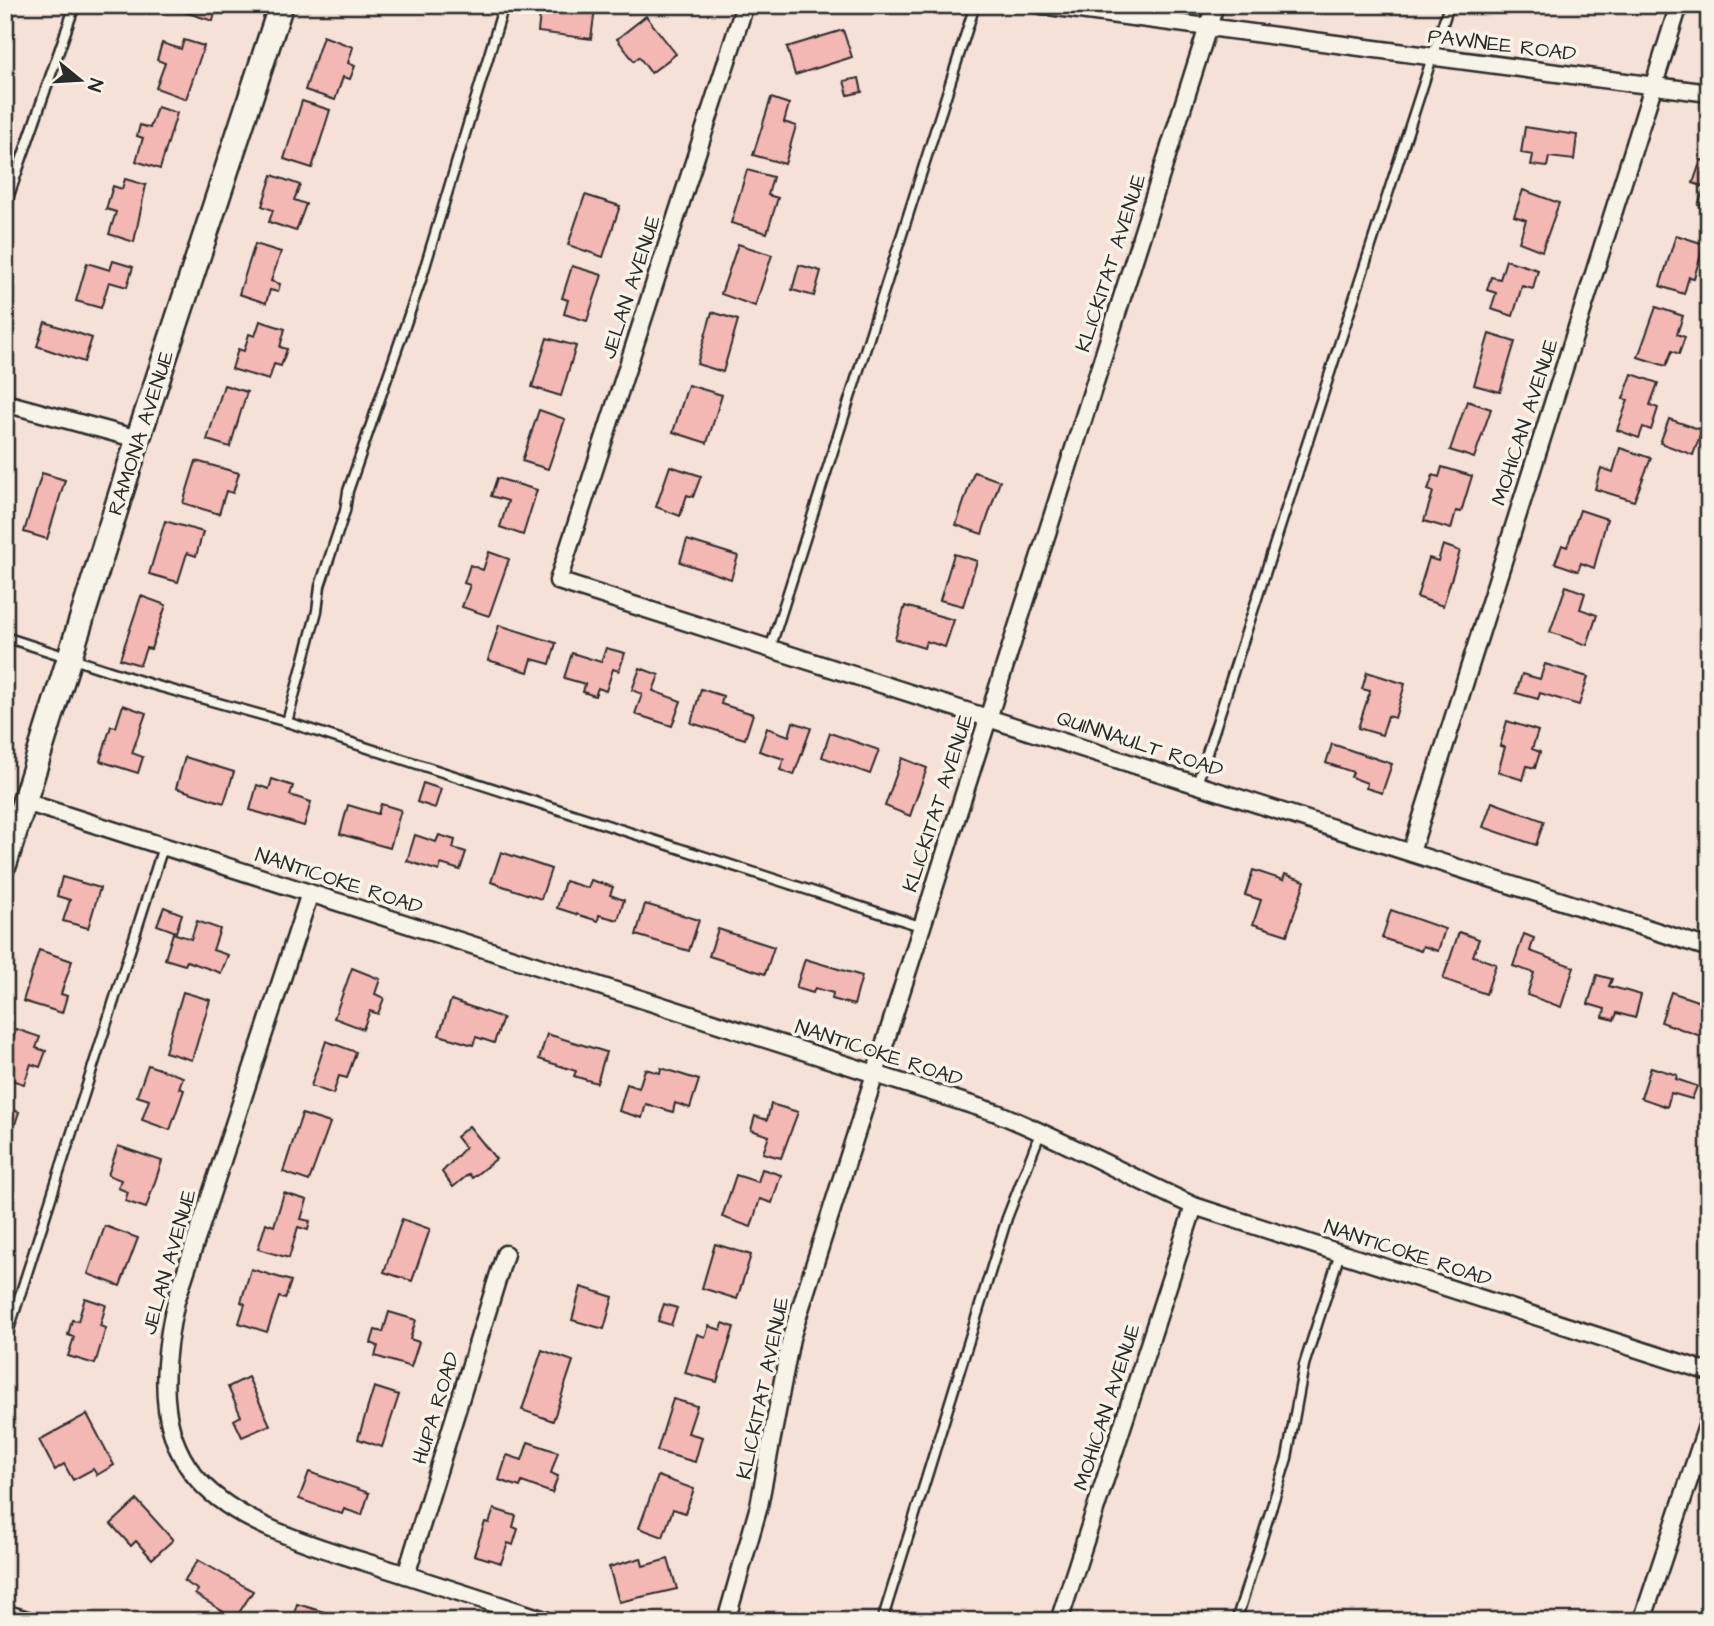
<svg xmlns="http://www.w3.org/2000/svg" width="1714" height="1626" viewBox="0 0 1714 1626" font-family="'Architects Daughter',sans-serif">
	<rect width="100%" height="100%" fill="#f6e1d8"/>
	<filter id="ink" filterUnits="userSpaceOnUse"><feTurbulence type="fractalNoise" baseFrequency=".0143" numOctaves="2"/><feDisplacementMap in="SourceGraphic" scale="14" xChannelSelector="R" yChannelSelector="G"/><feConvolveMatrix kernelMatrix="1 2 1 2 8 2 1 2 1" color-interpolation-filters="sRGB"/></filter>
	<g filter="url(#ink)">
		<g fill="#f3b7b4" stroke="#2b2b2b" stroke-width="2">
			<polygon points="176,5 217,5 213,21 175,9"/>
			<polygon points="541,5 595,9 591,39 538,32"/>
			<polygon points="646,16 676,54 651,73 639,57 634,61 617,39"/>
			<polygon points="843,30 852,57 795,75 787,47"/>
			<polygon points="323,36 353,47 348,63 355,66 350,79 343,77 335,100 305,90"/>
			<polygon points="184,40 204,46 186,99 156,88 165,63 157,60 162,43 181,49"/>
			<polygon points="859,78 862,92 848,95 844,81"/>
			<polygon points="771,98 789,104 784,122 796,126 785,164 753,155"/>
			<polygon points="302,101 330,110 312,168 284,159"/>
			<polygon points="157,107 177,113 160,169 136,161 143,138 137,136 140,125 150,128"/>
			<polygon points="1525,127 1577,135 1574,160 1549,157 1547,167 1531,165 1533,155 1521,153"/>
			<polygon points="1701,160 1709,162 1709,208 1698,205 1705,187 1693,183"/>
			<polygon points="747,170 773,177 768,195 778,198 767,233 731,223"/>
			<polygon points="272,175 300,185 294,200 306,204 296,231 269,222 273,210 262,206"/>
			<polygon points="125,179 146,185 134,242 109,234 116,212 106,209 113,186 122,189"/>
			<polygon points="1523,190 1559,203 1542,251 1519,242 1526,220 1514,216"/>
			<polygon points="585,195 620,206 603,257 568,245"/>
			<polygon points="1676,235 1704,244 1694,278 1689,277 1684,294 1660,286"/>
			<polygon points="255,244 281,252 271,281 280,284 278,292 270,290 266,303 239,294"/>
			<polygon points="738,244 772,255 755,306 721,294"/>
			<polygon points="1506,260 1538,270 1533,289 1522,286 1513,316 1491,309 1496,293 1487,290 1491,277 1500,279"/>
			<polygon points="113,261 133,267 127,287 109,282 101,308 76,301 87,263 110,270"/>
			<polygon points="799,265 821,271 814,296 792,290"/>
			<polygon points="572,266 602,275 587,321 564,314 568,300 562,298"/>
			<polygon points="1656,307 1683,316 1677,334 1685,337 1679,354 1672,351 1666,366 1638,357"/>
			<polygon points="712,312 738,320 723,372 697,364"/>
			<polygon points="260,321 285,329 280,347 287,349 281,366 274,364 269,380 232,369 238,349 244,351 249,334 255,336"/>
			<polygon points="45,322 92,338 84,362 37,346"/>
			<polygon points="1489,334 1515,342 1500,392 1474,385"/>
			<polygon points="547,338 576,346 561,396 532,387"/>
			<polygon points="1632,374 1658,383 1650,405 1658,408 1651,430 1643,427 1639,438 1617,430 1628,400 1623,399"/>
			<polygon points="224,385 247,392 230,447 207,440"/>
			<polygon points="688,385 722,395 707,443 673,432"/>
			<polygon points="1467,401 1491,409 1474,458 1450,450"/>
			<polygon points="539,410 565,419 548,469 522,461"/>
			<polygon points="1669,419 1702,430 1693,455 1660,443"/>
			<polygon points="1620,448 1651,458 1634,501 1595,489 1601,468 1613,472"/>
			<polygon points="196,461 239,473 233,493 226,491 219,514 183,503"/>
			<polygon points="670,466 701,476 693,497 687,495 680,516 656,507"/>
			<polygon points="1442,467 1472,476 1461,512 1456,511 1451,529 1424,521 1433,492 1428,490 1433,475 1439,477"/>
			<polygon points="974,472 1000,481 982,534 956,525"/>
			<polygon points="42,473 65,480 47,539 24,532"/>
			<polygon points="497,478 537,490 523,535 500,527 508,501 491,496"/>
			<polygon points="1580,510 1607,519 1594,568 1581,563 1578,571 1555,563 1562,545 1567,547"/>
			<polygon points="165,521 203,532 196,556 187,553 178,582 149,574"/>
			<polygon points="687,540 738,556 731,579 680,562"/>
			<polygon points="1443,545 1460,551 1443,606 1417,597 1429,558 1438,561"/>
			<polygon points="489,552 509,559 489,616 462,607 470,585 464,583 470,565 483,570"/>
			<polygon points="954,554 977,561 963,606 940,600"/>
			<polygon points="1566,586 1585,593 1580,609 1597,615 1587,645 1550,632"/>
			<polygon points="141,596 166,605 151,649 146,648 140,665 120,659"/>
			<polygon points="905,606 954,620 945,647 926,641 924,648 895,639"/>
			<polygon points="499,625 556,643 550,664 532,659 528,672 488,660"/>
			<polygon points="606,648 625,653 619,671 613,669 606,691 598,688 595,696 583,692 585,684 564,678 572,653 601,662"/>
			<polygon points="1545,664 1588,677 1579,705 1540,693 1538,699 1516,693 1522,674 1540,679"/>
			<polygon points="640,668 659,675 653,691 681,701 672,726 635,714 642,694 632,690"/>
			<polygon points="1367,672 1405,684 1395,718 1388,716 1382,735 1358,728 1370,691 1362,689"/>
			<polygon points="701,689 723,696 721,704 753,714 745,739 691,723"/>
			<polygon points="123,705 146,713 132,753 143,757 138,773 100,761 111,726 116,727"/>
			<polygon points="1507,721 1538,731 1532,749 1540,752 1535,768 1527,766 1523,780 1498,772 1505,747 1500,746"/>
			<polygon points="793,722 811,728 794,775 780,770 784,759 759,751 767,728 789,736"/>
			<polygon points="830,733 879,750 870,774 822,757"/>
			<polygon points="1332,744 1392,764 1382,793 1366,788 1367,783 1351,777 1353,772 1326,763"/>
			<polygon points="185,757 234,772 224,803 176,788"/>
			<polygon points="902,758 927,768 910,816 885,806"/>
			<polygon points="272,779 293,786 290,795 311,802 304,826 250,810 257,785 269,789"/>
			<polygon points="423,783 441,789 435,808 417,802"/>
			<polygon points="1492,802 1544,821 1536,845 1483,827"/>
			<polygon points="381,804 401,810 390,848 340,834 348,805 378,814"/>
			<polygon points="415,835 436,842 439,835 455,840 453,848 466,852 460,870 441,864 439,871 407,861"/>
			<polygon points="501,852 551,869 541,899 491,882"/>
			<polygon points="1253,870 1283,880 1285,874 1305,881 1287,935 1253,924 1261,900 1245,895"/>
			<polygon points="62,877 100,888 88,928 63,921 70,900 57,896"/>
			<polygon points="591,880 613,887 610,895 624,900 618,920 599,915 598,921 557,908 565,881 588,888"/>
			<polygon points="645,904 699,920 689,951 636,935"/>
			<polygon points="164,907 182,914 176,932 157,925"/>
			<polygon points="1391,910 1445,929 1438,951 1423,946 1421,951 1382,938"/>
			<polygon points="197,921 220,929 213,950 228,955 221,973 187,961 185,965 165,959 173,933 191,939"/>
			<polygon points="718,929 774,947 765,974 709,956"/>
			<polygon points="1459,932 1479,939 1473,956 1496,964 1486,994 1443,979"/>
			<polygon points="1524,934 1534,938 1530,951 1574,967 1561,1007 1527,995 1534,973 1513,966"/>
			<polygon points="39,950 72,961 61,994 67,996 62,1013 23,1001"/>
			<polygon points="805,959 862,976 854,1005 832,999 833,993 815,988 813,993 796,988"/>
			<polygon points="352,968 380,979 375,994 384,998 378,1014 370,1011 363,1029 334,1018"/>
			<polygon points="1597,975 1612,979 1609,986 1641,995 1635,1018 1617,1013 1614,1020 1603,1017 1605,1009 1588,1004"/>
			<polygon points="183,992 210,1000 192,1060 165,1052"/>
			<polygon points="1671,992 1709,1005 1709,1039 1661,1022"/>
			<polygon points="451,1000 503,1018 494,1043 476,1037 473,1045 439,1035"/>
			<polygon points="16,1029 40,1037 36,1048 46,1051 40,1067 31,1064 24,1084 5,1078 5,1061"/>
			<polygon points="547,1034 606,1052 597,1083 574,1076 576,1071 539,1059"/>
			<polygon points="326,1041 356,1052 347,1078 339,1076 333,1094 311,1086"/>
			<polygon points="148,1065 183,1077 179,1088 184,1090 170,1130 142,1120 149,1100 137,1096"/>
			<polygon points="1651,1067 1677,1075 1676,1079 1697,1086 1692,1099 1671,1093 1667,1107 1641,1098"/>
			<polygon points="661,1068 699,1080 690,1108 675,1103 673,1112 646,1104 642,1118 619,1111 627,1084 639,1088 645,1069 660,1073"/>
			<polygon points="771,1104 798,1112 781,1158 763,1153 769,1136 751,1130 755,1116 767,1120"/>
			<polygon points="5,1108 19,1112 5,1155"/>
			<polygon points="302,1114 330,1123 309,1181 283,1172"/>
			<polygon points="469,1126 496,1159 472,1178 469,1174 453,1187 442,1172 465,1148 456,1137"/>
			<polygon points="118,1146 162,1161 146,1208 125,1201 128,1192 118,1188 121,1180 108,1175"/>
			<polygon points="762,1169 781,1175 772,1203 760,1199 751,1227 722,1217 736,1175 758,1182"/>
			<polygon points="284,1193 307,1200 301,1219 310,1221 308,1230 298,1227 289,1258 258,1249 266,1223 274,1226"/>
			<polygon points="402,1219 430,1229 412,1281 384,1272"/>
			<polygon points="105,1226 138,1238 120,1286 88,1274"/>
			<polygon points="715,1244 751,1255 737,1299 702,1288"/>
			<polygon points="251,1269 291,1281 285,1299 279,1297 267,1332 239,1323 245,1304 241,1302"/>
			<polygon points="581,1287 613,1297 604,1329 572,1320"/>
			<polygon points="85,1298 106,1305 100,1326 106,1328 95,1364 68,1356 74,1337 68,1335 72,1320 78,1321"/>
			<polygon points="664,1304 677,1308 671,1325 658,1321"/>
			<polygon points="389,1312 416,1320 410,1339 419,1342 411,1367 375,1356 378,1346 371,1343 375,1330 383,1332"/>
			<polygon points="723,1323 734,1327 717,1382 685,1373 697,1334 705,1337 709,1326 721,1330"/>
			<polygon points="542,1350 573,1361 553,1421 522,1410"/>
			<polygon points="248,1377 270,1425 242,1437 234,1420 241,1416 228,1387"/>
			<polygon points="374,1387 399,1395 382,1447 358,1439"/>
			<polygon points="673,1399 697,1406 688,1433 702,1437 695,1462 657,1451"/>
			<polygon points="87,1414 114,1465 97,1475 93,1469 73,1480 64,1464 55,1470 39,1440"/>
			<polygon points="528,1442 558,1452 551,1473 558,1476 552,1493 522,1482 520,1487 499,1480 507,1455 522,1460"/>
			<polygon points="309,1472 369,1493 362,1515 344,1509 342,1514 299,1499"/>
			<polygon points="658,1476 694,1489 685,1513 673,1509 663,1537 639,1528"/>
			<polygon points="137,1500 173,1540 152,1559 136,1541 131,1546 111,1524"/>
			<polygon points="494,1509 516,1516 513,1527 518,1529 513,1545 508,1543 501,1563 474,1555 485,1522 489,1523"/>
			<polygon points="641,1558 643,1566 668,1559 677,1589 619,1602 609,1567"/>
			<polygon points="198,1560 253,1591 235,1619 195,1594 198,1590 184,1581"/>
			<polygon points="297,1604 331,1614 329,1621 292,1621"/>
		</g>
		<g fill="none" stroke-linecap="round" stroke-linejoin="round">
			<g stroke="#2b2b2b" stroke-width="13">
				<g id="lane">
					<polyline points="5,207 75,5"/>
					<polyline points="5,637 150,684 287,722 317,611 320,586 345,511 348,491 421,280 504,5"/>
					<polyline points="770,649 975,5"/>
					<polyline points="287,722 920,926"/>
					<polyline points="1197,784 1449,5"/>
					<polyline points="5,1342 163,847"/>
					<polyline points="5,1609 44,1621"/>
					<polyline points="882,1621 1007,1218 1041,1131"/>
					<polyline points="1236,1621 1287,1458 1304,1365 1340,1253"/>
				</g>
			</g>
			<g stroke="#2b2b2b" stroke-width="21">
				<g id="street">
					<polyline points="745,5 558,581 1709,948"/>
					<polyline points="1041,5 1709,93"/>
					<polyline points="5,403 138,439"/>
					<path d="M25,802L997,1113C1065,1141 1128,1176 1194,1206L1709,1372"/>
					<polyline points="1411,852 1679,5"/>
					<path d="M310,893L176,1301C135,1478 215,1516 365,1562C426,1581 487,1601 548,1621"/>
					<polyline points="406,1575 505,1254"/>
					<polyline points="726,1621 759,1506 791,1338 1215,5"/>
					<polyline points="1059,1621 1194,1206"/>
					<polyline points="1642,1621 1709,1420"/>
				</g>
			</g>
			<g stroke="#2b2b2b" stroke-width="28">
				<polyline id="secondary" points="5,863 138,439 281,5"/>
			</g>
			<use href="#lane" stroke="#f7f3e8" stroke-width="8"/>
			<use href="#street" stroke="#f7f3e8" stroke-width="16"/>
			<use href="#secondary" stroke="#f7f3e8" stroke-width="23"/>
		</g>
	</g>
	<g text-anchor="middle" dominant-baseline="central" stroke-width="7" stroke-linejoin="round" paint-order="stroke">
		<g font-size="21" fill="#2b2b2b" stroke="#f7f3e8">
			<text transform="translate(1502 45) rotate(7)">PAWNEE ROAD</text>
			<text transform="translate(1111 263) rotate(-72)">KLICKITAT AVENUE</text>
			<text transform="translate(631 287) rotate(-72)">JELAN AVENUE</text>
			<text transform="translate(1525 422) rotate(-72)">MOHICAN AVENUE</text>
			<text transform="translate(141 433) rotate(-72)">RAMONA AVENUE</text>
			<text transform="translate(1140 744) rotate(18)">QUINNAULT ROAD</text>
			<text transform="translate(938 803) rotate(-72)">KLICKITAT AVENUE</text>
			<text transform="translate(339 881) rotate(18)">NANTICOKE ROAD</text>
			<text transform="translate(879 1053) rotate(18)">NANTICOKE ROAD</text>
			<text transform="translate(1408 1253) rotate(18)">NANTICOKE ROAD</text>
			<text transform="translate(169 1262) rotate(-74)">JELAN AVENUE</text>
			<text transform="translate(763 1388) rotate(-78)">KLICKITAT AVENUE</text>
			<text transform="translate(1107 1407) rotate(-72)">MOHICAN AVENUE</text>
			<text transform="translate(436 1408) rotate(-73)">HUPA ROAD</text>
		</g>
	</g>
	<rect width="1714" height="1626" fill="none" stroke="#f7f3e8" stroke-width="28"/>
	<rect x="14" y="14" width="1686" height="1598" fill="none" stroke="#2b2b2b" stroke-width="2.5" filter="url(#ink)"/>
	<g transform="translate(80 80) rotate(108)" stroke="#f7f3e8" stroke-width="5" paint-order="stroke">
	<path d="M0-5L12 26L0 18L-12 26Z" fill="#2b2b2b"/>
	<text y="-10" font-size="19" font-weight="bold" text-anchor="middle" fill="#2b2b2b">N</text>
	</g>
</svg>
